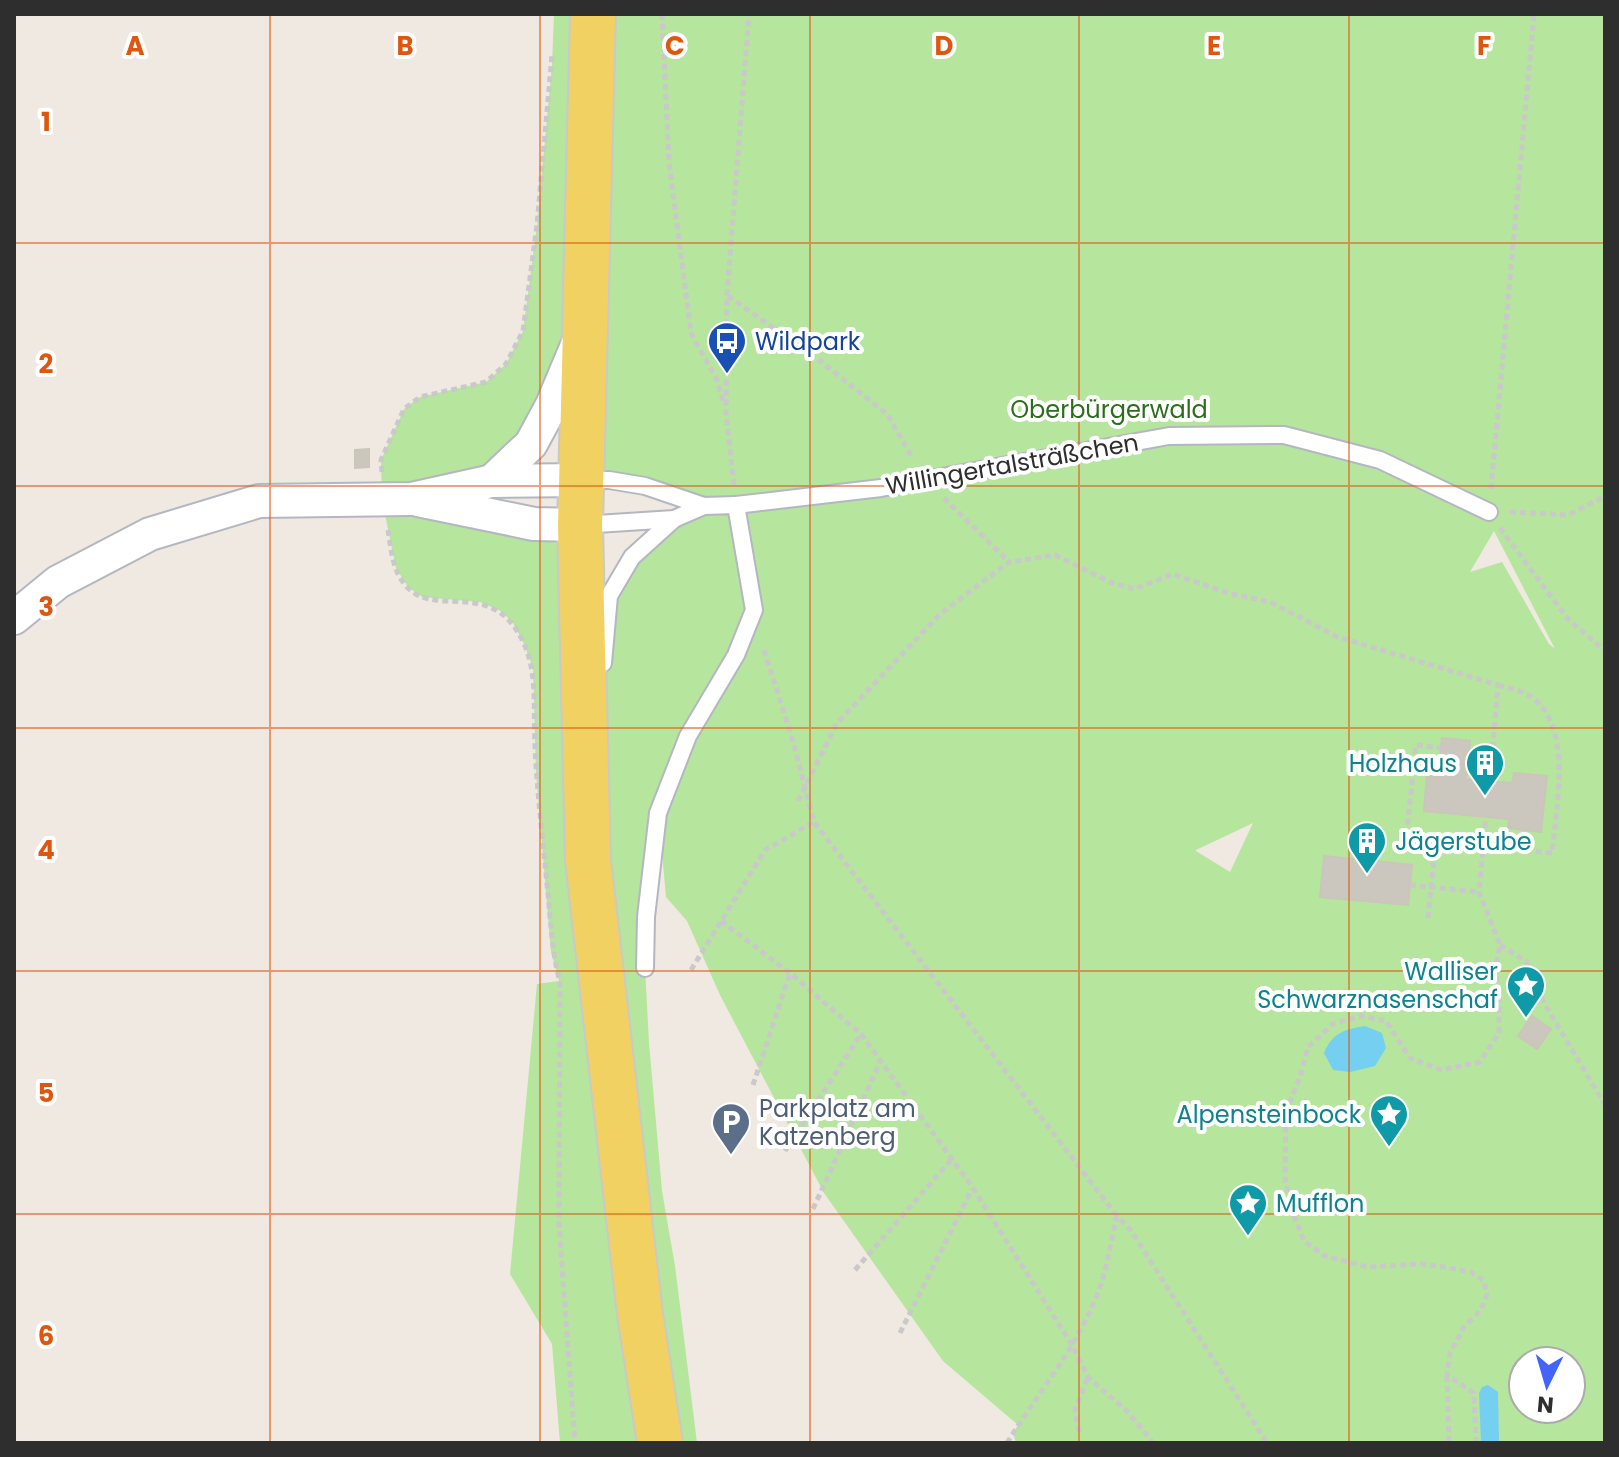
<svg xmlns="http://www.w3.org/2000/svg" width="1619" height="1457" viewBox="0 0 1619 1457" font-family="Poppins,sans-serif">
	<rect width="100%" height="100%" fill="#efe9e1"/>
	<path fill="#b6e59e" fill-rule="evenodd" d="M554,14H1605V1443H1016L1013,1433L1018,1425L943,1361L824,1193L720,995L687,921L666,897L659,819L645,968L649,1043L662,1191L675,1266L697,1443H560L552,1344L510,1274L537,984L559,981L551,952L536,773L533,668L524,644L513,623L501,611L480,602L422,597L408,587L396,568L382,500L381,460L404,409L420,397L486,382L506,364L523,331L537,225L552,65ZM583,400L581,480L703,506L632,557L609,596L588,853L580,525L450,488L531,444ZM1494,531L1554,647V648L1549,644L1502,562L1470,572ZM1253,823L1230,872L1196,851V850ZM1523,1361H1571V1409H1523Z"/>
	<g fill="#75cff0">
		<path d="M1365,1026L1382,1033L1386,1048L1375,1066L1350,1072L1333,1070L1324,1053C1332,1033 1345,1029 1365,1026Z"/>
		<polygon points="1488,1385 1498,1392 1499,1443 1481,1443 1479,1393 1482,1387"/>
	</g>
	<g fill="#cbc7bf" stroke="#cbc5ba" stroke-width="2">
		<polygon points="369,449 369,467 355,468 355,450"/>
		<polygon points="1442,738 1470,741 1466,779 1512,783 1514,773 1547,776 1541,832 1508,828 1509,819 1424,811 1427,775 1438,777"/>
		<polygon points="1324,856 1412,865 1408,905 1320,897"/>
		<polygon points="1532,1016 1551,1029 1537,1049 1518,1036"/>
	</g>
	<g fill="none" stroke-linecap="round" stroke-linejoin="round">
		<g stroke="#b4b7c1" stroke-width="20">
			<g id="lane">
				<polyline points="584,480 609,480 645,486 704,506 736,505 754,610 736,655 688,736 658,813 646,917 645,968"/>
				<polyline points="736,505 881,488 1169,436 1284,435 1380,460 1489,512"/>
				<polyline points="581,525 674,519 704,506"/>
				<polyline points="603,663 609,596 632,557 674,519"/>
			</g>
		</g>
		<g stroke="#b4b7c1" stroke-width="36">
			<g id="street">
				<polyline points="492,481 531,444 552,405 578,343"/>
				<polyline points="418,500 534,524 580,525"/>
				<polyline points="14,618 58,582 150,534 259,501 411,499 492,481 581,480"/>
			</g>
		</g>
		<g stroke="#c9c9c9" stroke-width="48">
			<polyline id="primary" points="593,14 580,525 588,860 640,1314 660,1443"/>
		</g>
		<g stroke="#c9c9c9" stroke-width="5" stroke-dasharray="6 4" stroke-linecap="butt">
			<polyline points="662,14 669,163 691,333 717,380 724,404"/>
			<polyline points="728,296 820,361 887,414 913,459"/>
			<polyline points="382,472 381,460 404,409 420,397 486,382 506,364 523,331 537,225 552,55"/>
			<polyline points="734,485 726,413 727,295 749,14"/>
			<polyline points="1491,489 1534,14"/>
			<polyline points="944,498 1009,562"/>
			<polyline points="1510,512 1568,515 1605,496"/>
			<polyline points="1500,528 1567,618 1605,651"/>
			<path d="M388,530C391,547 392,568 403,582C431,623 493,573 524,644C538,674 533,713 535,746C537,793 543,839 547,885C551,919 551,949 560,982L559,1225L575,1443"/>
			<polyline points="764,650 792,738 814,822 1117,1216"/>
			<polyline points="1414,764 1416,745 1441,748"/>
			<path d="M1439,766L1414,764L1406,838L1552,853C1556,808 1575,723 1528,695C1520,690 1507,688 1498,685"/>
			<polyline points="798,801 837,723 940,614 1009,562 1055,555 1110,582 1134,589 1173,574 1228,593 1270,602 1338,637 1498,685 1490,781"/>
			<polyline points="1410,885 1479,892"/>
			<polyline points="1428,918 1436,841"/>
			<polyline points="721,921 790,973 861,1034 973,1188 1072,1345 1088,1377 1128,1412 1153,1443"/>
			<polyline points="1500,945 1527,962 1544,1003 1605,1105"/>
			<polyline points="691,970 765,850 814,822"/>
			<polyline points="753,1085 790,973"/>
			<polyline points="785,1151 861,1034"/>
			<polyline points="813,1209 880,1062"/>
			<polyline points="855,1270 951,1160"/>
			<polyline points="900,1333 972,1189"/>
			<polyline points="1447,1376 1449,1443"/>
			<polyline points="1079,1432 1075,1410 1088,1377"/>
			<path d="M1007,1443C1036,1396 1074,1351 1095,1300C1107,1273 1110,1244 1117,1216L1130,1229L1267,1443"/>
			<polyline points="1476,1443 1474,1393 1447,1375 1450,1353 1464,1327 1481,1310 1487,1294 1484,1281 1471,1272 1444,1267 1421,1264 1368,1267 1325,1256 1304,1241 1290,1206 1285,1177 1286,1112 1300,1077 1308,1047 1333,1024 1361,1016 1386,1021 1410,1058 1441,1070 1480,1062 1499,1033 1499,1000 1495,969 1500,945 1479,892 1486,817"/>
		</g>
		<use href="#lane" stroke="#fff" stroke-width="16"/>
		<use href="#street" stroke="#fff" stroke-width="32"/>
		<use href="#primary" stroke="#f2d163" stroke-width="44"/>
	</g>
	<path fill="none" stroke="#df570e" stroke-width="2" stroke-opacity="0.55" d="M270,14V1443M540,14V1443M810,14V1443M1079,14V1443M1349,14V1443M14,243H1605M14,486H1605M14,728H1605M14,971H1605M14,1214H1605"/>
	<defs>
		<g id="bus-pin" transform="scale(2)"><path d="M0 17L-7.5 6A9.5 9.5 0 1 1 7.5 6Z" fill="#1a4fb4" stroke="#fff"/><path d="M-5-6H5V4H4V6H2V4H-2V6H-4V4H-5ZM-3.5-4V0h7V-4ZM-3.5 1.2v1.5H-2V1.2ZM2 1.2v1.5H3.5V1.2Z" fill="#fff"/></g>
		<g id="building-pin" transform="scale(2)"><path d="M0 17L-7.5 6A9.5 9.5 0 1 1 7.5 6Z" fill="#0f9aa8" stroke="#fff"/><path d="M-4-6H4V6H1V3H-1V6H-4ZM-2.5-4.3h1.7v1.8h-1.7ZM.8-4.3h1.7v1.8H.8ZM-2.5-1h1.7V.8h-1.7ZM.8-1h1.7V.8H.8Z" fill="#fff"/></g>
		<g id="sight-pin" transform="scale(2)"><path d="M0 17L-7.5 6A9.5 9.5 0 1 1 7.5 6Z" fill="#0f9aa8" stroke="#fff"/><path d="M0-6L1.8-2.2L6-1.7L2.9 1.2L3.7 5.4L0 3.3L-3.7 5.4L-2.9 1.2L-6-1.7L-1.8-2.2Z" fill="#fff"/></g>
		<g id="parking-pin" transform="scale(2)"><path d="M0 17L-7.5 6A9.5 9.5 0 1 1 7.5 6Z" fill="#5c6f8a" stroke="#fff"/><path d="M-3.5-5.5H1a3.5 3.5 0 0 1 0 7H-1V5.5H-3.5ZM-1-3.4V-.6H.8a1.4 1.4 0 0 0 0-2.8Z" fill="#fff"/></g>
	</defs>
	<g fill-rule="evenodd">
		<use href="#bus-pin" x="727" y="341"/>
		<use href="#building-pin" x="1485" y="763"/>
		<use href="#building-pin" x="1367" y="841"/>
		<use href="#sight-pin" x="1526" y="985"/>
		<use href="#sight-pin" x="1389" y="1114"/>
		<use href="#parking-pin" x="731" y="1122"/>
		<use href="#sight-pin" x="1248" y="1203"/>
	</g>
	<g text-anchor="middle" dominant-baseline="central" stroke-width="8" stroke-linejoin="round" paint-order="stroke">
		<g font-size="24" fill="#164399" stroke="#fff" text-anchor="start">
			<text x="755" y="341">Wildpark</text>
		</g>
		<g font-size="24" fill="#2c6e1b" stroke="#fff">
			<text x="1109" y="409">Oberbürgerwald</text>
		</g>
		<g font-size="24" fill="#2e2e2e" stroke="#fff">
			<text transform="translate(1012 464) rotate(-10)">Willingertalsträßchen</text>
		</g>
		<g font-size="24" fill="#0d838f" stroke="#fff" text-anchor="end">
			<text x="1457" y="763">Holzhaus</text>
			<text x="1395" y="841" text-anchor="start">Jägerstube</text>
			<text x="1498" y="971">Walliser<tspan x="1498" dy="28">Schwarznasenschaf</tspan></text>
			<text x="1361" y="1114">Alpensteinbock</text>
			<text x="1276" y="1203" text-anchor="start">Mufflon</text>
		</g>
		<g font-size="24" fill="#4e5e75" stroke="#fff" text-anchor="start">
			<text x="759" y="1108">Parkplatz am<tspan x="759" dy="28">Katzenberg</tspan></text>
		</g>
	</g>
	<g font-size="26" text-anchor="middle" font-weight="bold" fill="#df570e" stroke="#fff" stroke-width="8" stroke-linejoin="round" paint-order="stroke">
		<text x="135" y="55">A</text>
		<text x="405" y="55">B</text>
		<text x="675" y="55">C</text>
		<text x="944" y="55">D</text>
		<text x="1214" y="55">E</text>
		<text x="1484" y="55">F</text>
		<text x="46" y="131">1</text>
		<text x="46" y="373">2</text>
		<text x="46" y="616">3</text>
		<text x="46" y="859">4</text>
		<text x="46" y="1102">5</text>
		<text x="46" y="1345">6</text>
	</g>
	<rect width="1619" height="1457" fill="none" stroke="#2e2e2e" stroke-width="32"/>
	<g transform="translate(1547 1385) rotate(185)"><circle r="38" fill="#ffffff" stroke="#ababab" stroke-width="2"/>
	<path d="M0-6L14 30L0 20L-14 30Z" fill="#4264fb"/>
	<text y="-12" font-size="22" font-weight="bold" text-anchor="middle" fill="#2e2e2e">N</text>
	</g>
</svg>
